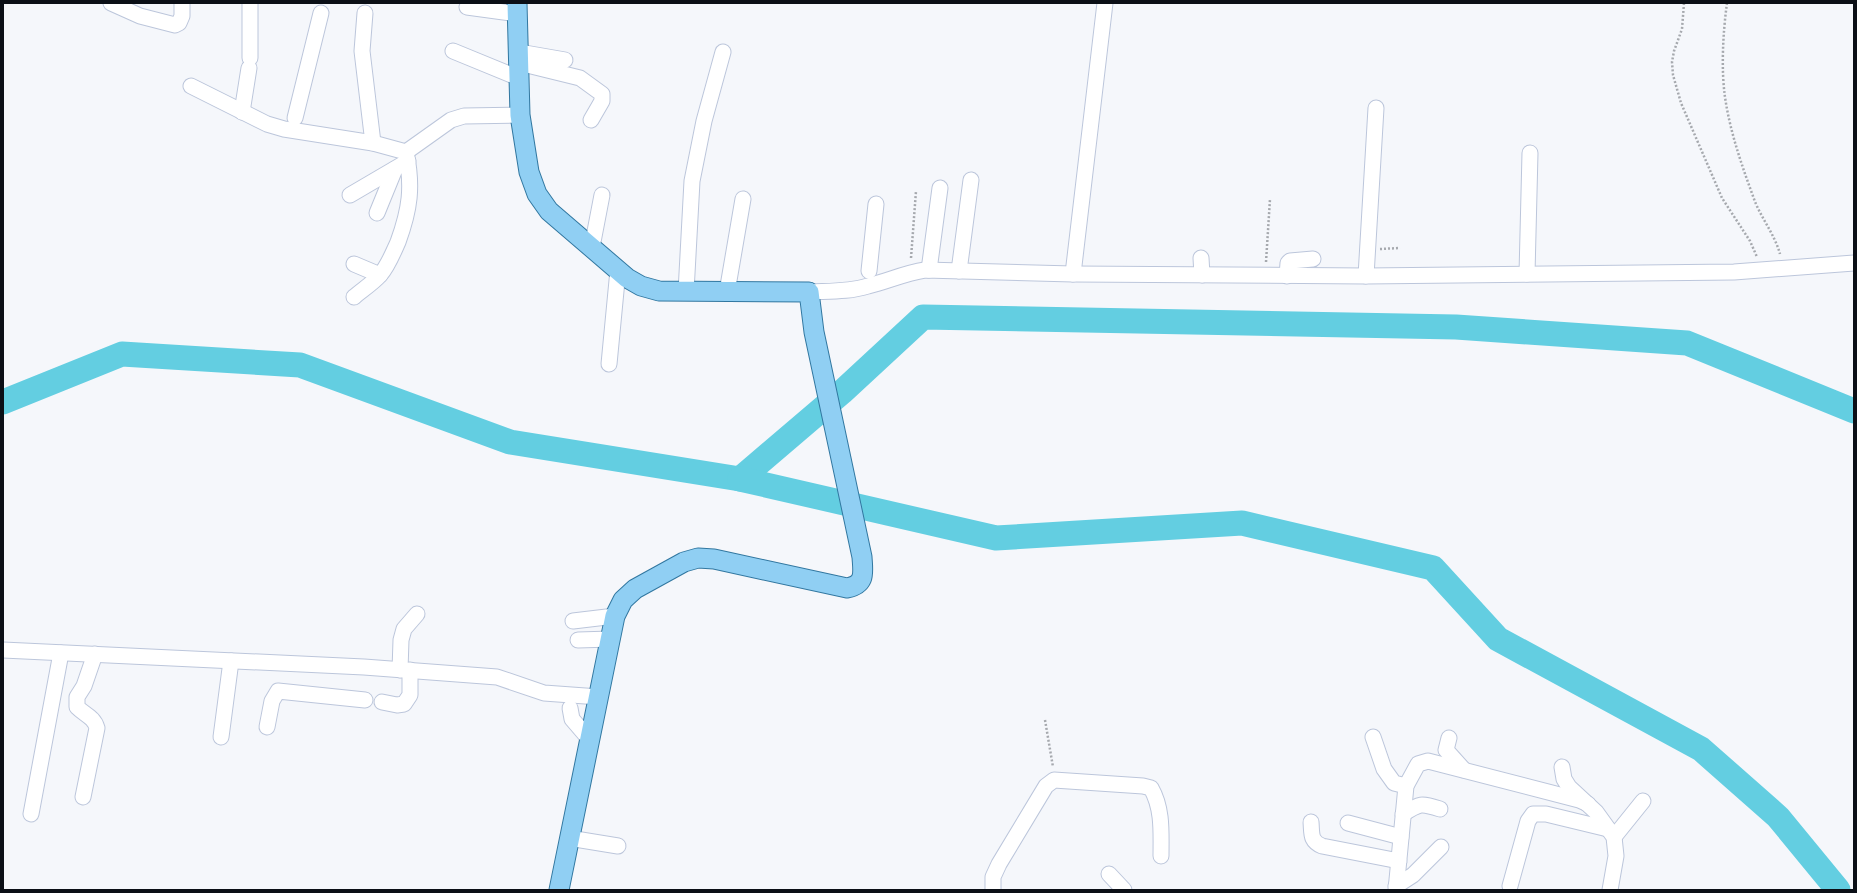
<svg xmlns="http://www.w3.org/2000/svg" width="1857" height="893" viewBox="0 0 1857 893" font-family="'Alegreya Sans',sans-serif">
	<rect width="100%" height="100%" fill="#f5f7fb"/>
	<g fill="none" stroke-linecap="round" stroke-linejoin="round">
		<g stroke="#63cee1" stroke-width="25">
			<polyline points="3,402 122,354 300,365 510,442 740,479 842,392 923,317 1456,327 1687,343 1854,411"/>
			<polyline points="740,479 996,538 1242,523 1433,568 1498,639 1701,749 1778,817 1838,890"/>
		</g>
		<g stroke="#bcc6db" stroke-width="17">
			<g id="minor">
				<polyline points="111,3 140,16 175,25 179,23 182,16 182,3"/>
				<polyline points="250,3 250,58"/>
				<polyline points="467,7 518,14"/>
				<polyline points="365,13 362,51 373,143"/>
				<polyline points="453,51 519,78"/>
				<polyline points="519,52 565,60"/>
				<polyline points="519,63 580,78 602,94 602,101 591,120"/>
				<polyline points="191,86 267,124 284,129 373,143 406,152"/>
				<polyline points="242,112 249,68"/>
				<polyline points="295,118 321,13"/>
				<polyline points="406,152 451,120 464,116 520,115"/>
				<polyline points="350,195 408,161"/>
				<polyline points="377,213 395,169"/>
				<polyline points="592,247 602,195"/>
				<polyline points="1201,258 1202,275"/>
				<polyline points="354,264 380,275"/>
				<polyline points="929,270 940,188"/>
				<polyline points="869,271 876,204"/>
				<polyline points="959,271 971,180"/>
				<polyline points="1073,274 1105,3"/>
				<polyline points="1527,274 1530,153"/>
				<polyline points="1287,276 1288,263 1290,261 1313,259"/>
				<polyline points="1366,276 1376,108"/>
				<polyline points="686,292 692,181 704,121 723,52"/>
				<polyline points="727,292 743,199"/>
				<path d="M809,292C829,291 849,292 868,286C888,281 905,273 925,270L1073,274L1366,276L1734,272L1854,263"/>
				<path d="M354,297C362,290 373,283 380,275C388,266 393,253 398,242C410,209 413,187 406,152"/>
				<polyline points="609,364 618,270"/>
				<polyline points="573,621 615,616"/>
				<polyline points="578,640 611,639"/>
				<polyline points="3,650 364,667 497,677 544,693 599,697"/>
				<polyline points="400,670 401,640 404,629 417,614"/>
				<polyline points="382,702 397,705 404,704 410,695 410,670"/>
				<polyline points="570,708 572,719 590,740"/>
				<polyline points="267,727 272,701 278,691 365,700"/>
				<polyline points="221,737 231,661"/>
				<polyline points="1373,737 1384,769 1394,783 1406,786"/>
				<polyline points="1449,738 1446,750 1464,770"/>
				<polyline points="1562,767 1564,779 1569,787 1596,812 1614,837 1616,856 1610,890"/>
				<path d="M83,797L97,728C94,717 85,715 77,707V697L84,686L95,654"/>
				<polyline points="31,814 61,653"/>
				<path d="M1403,814C1420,803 1421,803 1440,809"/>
				<path d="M1311,822C1312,834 1310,841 1322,846L1399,861"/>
				<polyline points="1348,823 1401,837"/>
				<polyline points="1614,837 1643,801"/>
				<polyline points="569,838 618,846"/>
				<polyline points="1109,874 1124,890"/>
				<polyline points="1396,886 1413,875 1441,847"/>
				<polyline points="1510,886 1528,821 1533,814 1546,814 1608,829"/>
				<path d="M993,890V877L999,864L1046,786L1054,780L1143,786L1151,788C1163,809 1161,833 1161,856"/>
				<polyline points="1396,890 1406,786 1418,764 1428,761 1579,800 1588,804"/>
			</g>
		</g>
		<g stroke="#3177a0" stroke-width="21">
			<path id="major" d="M517,3L520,115L529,172L537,194L549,211L627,278L641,286L659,291L809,292L814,332L862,557C863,573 866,584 847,588L714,559L698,558L684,562L635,589L623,600L615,616L559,890"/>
		</g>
		<g stroke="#a6a9ae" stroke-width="2.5" stroke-dasharray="2 2" stroke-linecap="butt">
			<polyline points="1684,3 1682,29 1674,51 1672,62 1673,75 1681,103 1722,198 1750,241 1757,257"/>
			<path d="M1727,3C1723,32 1721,69 1725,97C1730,132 1742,166 1754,199C1761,218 1775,235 1780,254"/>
			<polyline points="1380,249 1400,248"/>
			<polyline points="911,258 916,191"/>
			<polyline points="1266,262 1270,199"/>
			<polyline points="1045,720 1053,767"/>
		</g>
		<use href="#minor" stroke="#fff" stroke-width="15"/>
		<use href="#major" stroke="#90cff3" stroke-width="19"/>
	</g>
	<rect width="1857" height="893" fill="none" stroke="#0b0f16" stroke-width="8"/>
</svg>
